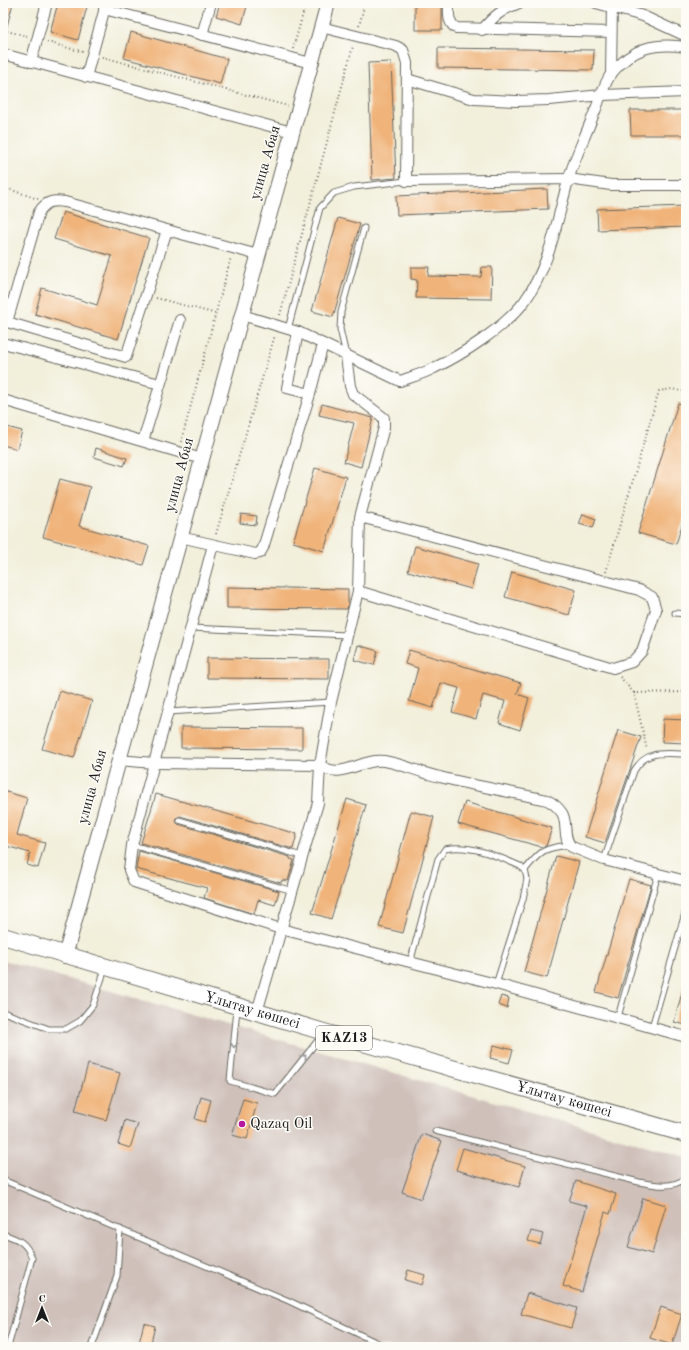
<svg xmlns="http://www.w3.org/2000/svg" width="689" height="1350" viewBox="0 0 689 1350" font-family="'Old Standard TT',serif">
	<rect width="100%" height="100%" fill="#fdfcf7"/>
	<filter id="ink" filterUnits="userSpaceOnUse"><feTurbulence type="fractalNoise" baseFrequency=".025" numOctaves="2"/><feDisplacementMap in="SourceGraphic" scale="8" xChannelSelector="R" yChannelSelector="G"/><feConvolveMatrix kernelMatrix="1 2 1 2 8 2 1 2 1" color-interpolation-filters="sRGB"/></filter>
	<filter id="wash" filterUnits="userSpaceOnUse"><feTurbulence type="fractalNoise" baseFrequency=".012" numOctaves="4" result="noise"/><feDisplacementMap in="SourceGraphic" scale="16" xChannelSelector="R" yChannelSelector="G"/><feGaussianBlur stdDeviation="0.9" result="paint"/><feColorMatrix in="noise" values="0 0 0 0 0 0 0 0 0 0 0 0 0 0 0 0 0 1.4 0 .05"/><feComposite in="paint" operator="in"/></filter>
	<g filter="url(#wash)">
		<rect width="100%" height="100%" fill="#f2efdb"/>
		<polygon fill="#cfc0ba" points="3,960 686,1157 686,1347 3,1347"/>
		<g id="blocks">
			<g fill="#f0b379">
				<polygon points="3,3 13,3 6,30 3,30"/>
				<polygon points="58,3 88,3 78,40 50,32"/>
				<polygon points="220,3 248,3 242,24 216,16"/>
				<rect x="415" y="3" width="27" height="27"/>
				<polygon points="131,32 227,59 220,84 124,58"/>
				<polygon points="438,48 594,50 593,70 438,68"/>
				<polygon points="391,62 396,178 372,180 368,63"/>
				<polygon points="630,110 686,110 686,135 631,135"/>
				<polygon points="547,189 548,209 397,215 396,196"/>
				<polygon points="686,206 686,227 598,230 597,209"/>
				<polygon points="63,212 149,238 118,339 35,314 42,288 97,305 112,256 54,239"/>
				<polygon points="338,218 360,224 333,317 312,311"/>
				<polygon points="411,267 429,267 428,276 481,277 482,267 492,267 491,299 416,298 417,280 411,279"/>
				<polygon points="678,403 686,405 686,512 676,544 638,533"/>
				<polygon points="322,404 373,418 361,467 344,462 354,423 319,415"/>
				<polygon points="3,426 22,431 17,449 3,445"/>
				<polygon points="96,448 127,458 124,466 94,457"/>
				<polygon points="315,468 346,477 324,551 293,542"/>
				<polygon points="60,479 90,487 79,526 149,546 143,565 43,537"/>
				<polygon points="241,514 257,516 256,525 240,523"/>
				<polygon points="583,514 596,519 593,528 579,524"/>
				<polygon points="415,546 478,564 471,589 408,571"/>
				<polygon points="512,572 576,590 569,615 505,597"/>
				<polygon points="227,587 348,589 348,606 347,609 227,608"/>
				<polygon points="358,645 378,651 374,665 354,660"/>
				<polygon points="409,650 521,683 517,694 529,698 520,730 499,723 505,701 483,695 476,719 452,712 459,688 441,683 433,708 409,701 418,668 405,664"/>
				<polygon points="207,658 329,659 329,679 207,678"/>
				<polygon points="60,691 92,701 74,758 42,749"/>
				<polygon points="663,719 686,720 686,743 662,742"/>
				<polygon points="181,727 302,728 302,749 181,748"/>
				<polygon points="618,730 641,737 605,843 585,837"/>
				<polygon points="3,791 27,798 17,835 45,843 38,868 27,865 30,853 3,845"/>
				<polygon points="156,794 297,834 293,849 180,816 175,819 178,824 290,857 290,859 294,860 288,881 282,880 281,883 141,843"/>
				<polygon points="347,799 366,805 331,919 312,913"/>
				<polygon points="465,802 552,828 546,846 542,847 458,824"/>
				<polygon points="411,811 434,817 403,933 379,927"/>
				<polygon points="139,851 279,891 275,905 258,900 254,914 204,898 207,888 136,869"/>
				<polygon points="556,856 579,862 547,978 524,972"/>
				<polygon points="629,879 651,885 618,998 596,992"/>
				<polygon points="683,989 686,989 686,1025 674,1022"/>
				<polygon points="501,996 509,998 507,1008 498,1005"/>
				<polygon points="494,1045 513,1050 509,1063 490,1058"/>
				<polygon points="88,1064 120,1073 106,1120 75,1111"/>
				<polygon points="201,1097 211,1100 205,1122 195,1119"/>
				<polygon points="243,1099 257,1103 247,1139 232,1135"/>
				<polygon points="125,1120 138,1124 130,1148 118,1144"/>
				<polygon points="422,1134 442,1141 421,1199 402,1192"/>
				<polygon points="463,1148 525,1166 519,1187 456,1170"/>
				<polygon points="576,1181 616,1194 610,1214 605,1212 582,1292 563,1286 587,1206 569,1201"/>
				<polygon points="643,1198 666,1205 652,1254 628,1247"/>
				<polygon points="531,1231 543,1234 540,1244 528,1241"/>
				<polygon points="408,1270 425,1275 422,1285 405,1280"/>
				<polygon points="527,1293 577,1308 571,1328 521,1314"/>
				<polygon points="661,1307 682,1314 672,1345 650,1338"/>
				<polygon points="144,1323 155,1326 150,1347 138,1347"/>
			</g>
		</g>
	</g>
	<g filter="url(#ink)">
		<use href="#blocks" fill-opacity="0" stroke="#67665f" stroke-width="1"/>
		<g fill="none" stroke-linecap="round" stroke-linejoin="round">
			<g stroke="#67665f" stroke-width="7">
				<g id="lane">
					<polyline points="288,329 320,208 334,193 354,187 406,181"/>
					<polyline points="346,355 340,329 341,312 364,228"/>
					<polyline points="675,613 686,614"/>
					<polyline points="191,628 347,635"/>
					<polyline points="168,712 331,702"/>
					<polyline points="179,820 302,856"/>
					<polyline points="132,845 293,891"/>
					<path d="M604,860L634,771C647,749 663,754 686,754"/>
					<path d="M525,870C541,850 544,848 569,845"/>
					<path d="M410,963L438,859L445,849C470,844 497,856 520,866L525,870L527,879L523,899L496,984"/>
					<polyline points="237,1009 230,1081 275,1094 323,1034"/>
					<polyline points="3,1012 49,1029 66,1029 80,1021 93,1005 105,969"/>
					<polyline points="618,1017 658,874"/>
					<polyline points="652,1027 686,910"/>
					<path d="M435,1131L639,1182C655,1185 672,1189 686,1178"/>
					<polyline points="3,1180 289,1301 386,1347"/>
					<path d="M3,1234C18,1239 26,1242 32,1258L8,1347"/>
					<polyline points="92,1347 117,1276 120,1229"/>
				</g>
			</g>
			<g stroke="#67665f" stroke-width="12">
				<g id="street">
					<path d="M449,3C449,13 447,22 456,28L611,32"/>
					<polyline points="596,3 643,16 686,36"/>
					<polyline points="104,9 311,63"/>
					<polyline points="321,27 396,46 403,50 407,63 406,181 568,179 611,185 686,185"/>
					<path d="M482,30C493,17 502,9 519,3"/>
					<polyline points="202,35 211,3"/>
					<polyline points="3,54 292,132"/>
					<polyline points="31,62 47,3"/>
					<polyline points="611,75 612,3"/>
					<polyline points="86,77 106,4"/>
					<polyline points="407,79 474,99 516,101 549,100 602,95 686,92"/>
					<path d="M167,230L126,357L7,322L39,212C46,201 53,200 65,202L258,255"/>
					<path d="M242,315L298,332L400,381C411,377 423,374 434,368C462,355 505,327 524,302C550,266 556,223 568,181C574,159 585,137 593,116C599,103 603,85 611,74C632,48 654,42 686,47"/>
					<polyline points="3,343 160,384"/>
					<polyline points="346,356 350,386 353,394 384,418 384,427 360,517 358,591 613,668 632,662 642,651 656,610 652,597 639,590 360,517"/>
					<polyline points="310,394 323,344"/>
					<polyline points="3,400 202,459"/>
					<polyline points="143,441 180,320"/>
					<polyline points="180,537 255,554 260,553 263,548 310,394 287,388 298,332"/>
					<polyline points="213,545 132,845 129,870 134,882 281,929 496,984 686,1037"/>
					<path d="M358,591L331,702L320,765C341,781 361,758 384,761C403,764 421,773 440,777C475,786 511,792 547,800C553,803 558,807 562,813C568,822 562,839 572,847L604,860L686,881"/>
					<polyline points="118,760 154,763 320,765 318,803 257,1012"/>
				</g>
			</g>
			<g stroke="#67665f" stroke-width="16">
				<polyline id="secondary" points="65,956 328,3"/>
			</g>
			<g stroke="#67665f" stroke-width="18">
				<g id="primary">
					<path id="s1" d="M3,936L324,1032L686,1134"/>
				</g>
			</g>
			<g stroke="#67665f" stroke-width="2" stroke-dasharray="1 3" stroke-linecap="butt">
				<polyline points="359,26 365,3"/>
				<polyline points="3,30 27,36"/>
				<polyline points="47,42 83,52"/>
				<polyline points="293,49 306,3"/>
				<polyline points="102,57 288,106"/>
				<polyline points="3,187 38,199"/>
				<polyline points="156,298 217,314"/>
				<polyline points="280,315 353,46"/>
				<polyline points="181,442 231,257"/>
				<polyline points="216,534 275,335"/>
				<polyline points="606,572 659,391 672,389 686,392"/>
				<polyline points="620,677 634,693 647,750"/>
				<polyline points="634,693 686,692"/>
			</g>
			<use href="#lane" stroke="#fff" stroke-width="5"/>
			<use href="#street" stroke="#fff" stroke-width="10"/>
			<use href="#secondary" stroke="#fff" stroke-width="14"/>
			<use href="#primary" stroke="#fff" stroke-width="16"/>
		</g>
		<defs><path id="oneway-chevron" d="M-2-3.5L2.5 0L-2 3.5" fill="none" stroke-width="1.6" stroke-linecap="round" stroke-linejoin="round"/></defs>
		<g stroke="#999">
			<use href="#oneway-chevron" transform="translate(234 1045) rotate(95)"/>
			<use href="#oneway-chevron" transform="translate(304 1057) rotate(-51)"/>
		</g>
	</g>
	<circle fill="#b5179e" stroke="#fdfcf7" stroke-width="1.5" cx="242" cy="1124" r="4"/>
	<g text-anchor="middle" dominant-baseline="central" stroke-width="3" stroke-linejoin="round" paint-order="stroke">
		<rect fill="#fdfcf7" stroke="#605f5e" stroke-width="1" x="316" y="1026" width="56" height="24" rx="3"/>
		<g font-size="14" font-weight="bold" fill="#1c1c1c">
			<text x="344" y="1038">KAZ13</text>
		</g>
		<g font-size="15" fill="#1c1c1c" stroke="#fdfcf7">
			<text transform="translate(266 163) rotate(-74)">улица Абая</text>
			<text transform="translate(180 475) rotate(-75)">улица Абая</text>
			<text transform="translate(93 787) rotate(-75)">улица Абая</text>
			<text stroke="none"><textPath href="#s1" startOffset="260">Ұлытау көшесі</textPath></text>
			<text stroke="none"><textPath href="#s1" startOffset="584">Ұлытау көшесі</textPath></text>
		</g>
		<g font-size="15" fill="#1c1c1c" stroke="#fdfcf7" text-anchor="start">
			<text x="250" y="1124">Qazaq Oil</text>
		</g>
	</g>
	<rect width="689" height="1350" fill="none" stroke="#fdfcf7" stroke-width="16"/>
	<g transform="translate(42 1308)" stroke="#fdfcf7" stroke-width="3" paint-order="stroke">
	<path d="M0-3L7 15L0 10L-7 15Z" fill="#1c1c1c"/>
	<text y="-6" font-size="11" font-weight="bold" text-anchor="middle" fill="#1c1c1c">С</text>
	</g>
</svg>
